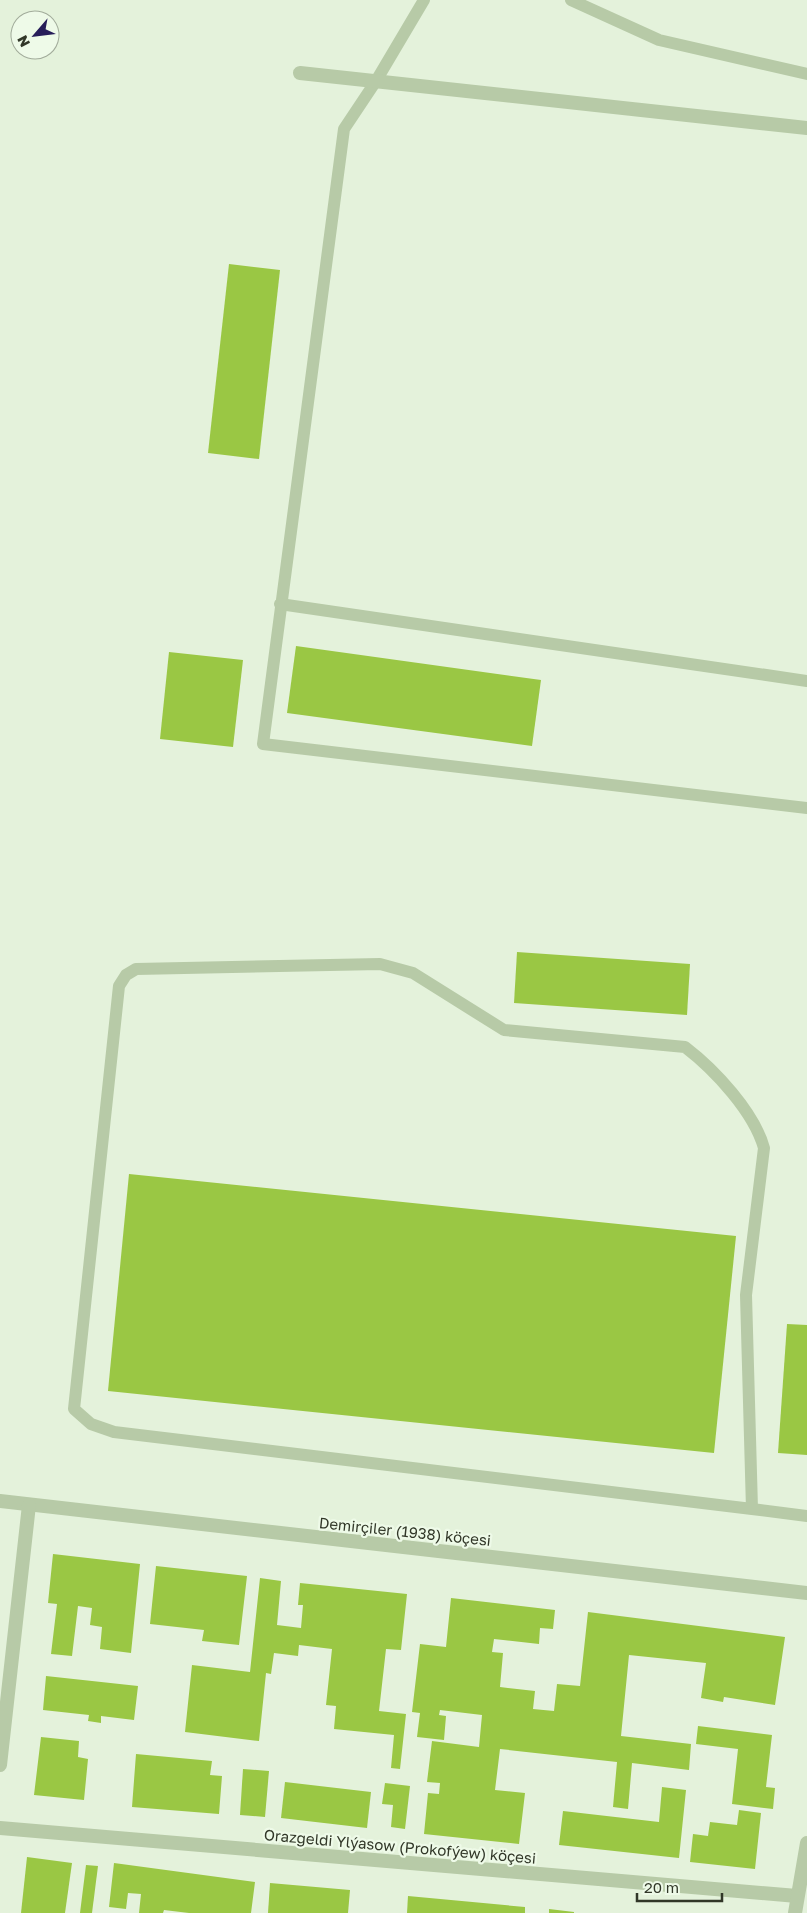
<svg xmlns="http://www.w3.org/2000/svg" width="807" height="1913" viewBox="0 0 807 1913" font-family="'Golos Text',sans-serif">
	<rect width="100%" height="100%" fill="#e4f2db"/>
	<g fill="#9ac744">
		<polygon points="229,264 280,270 259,459 208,453"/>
		<polygon points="296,646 541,680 532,746 287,713"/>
		<polygon points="169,652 243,660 233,747 160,739"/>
		<polygon points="517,952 690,964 687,1015 514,1003"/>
		<polygon points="129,1174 736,1236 714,1453 108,1391"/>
		<polygon points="787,1324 807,1325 807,1455 778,1453"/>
		<polygon points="53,1554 140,1564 131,1653 100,1649 102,1627 90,1625 92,1608 78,1606 72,1656 51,1654 57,1604 48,1603"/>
		<polygon points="156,1566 247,1576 239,1645 202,1641 204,1630 150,1624"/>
		<polygon points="260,1578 281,1581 277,1625 301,1628 303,1605 298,1605 300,1583 407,1594 401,1650 386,1649 379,1711 406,1714 400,1769 391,1768 394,1735 334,1729 336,1706 326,1705 332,1649 299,1645 298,1656 274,1653 271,1674 266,1673 259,1741 185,1732 192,1665 250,1672"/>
		<polygon points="451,1598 555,1610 553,1629 540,1628 539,1644 494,1639 492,1652 503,1653 500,1687 535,1691 533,1709 554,1711 557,1684 580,1686 588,1612 785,1637 775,1705 724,1697 723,1702 701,1698 706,1663 629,1655 621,1736 691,1744 689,1770 632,1763 628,1809 613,1807 617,1762 500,1749 495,1790 525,1793 519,1844 424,1834 428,1793 439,1794 440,1783 427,1782 432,1741 479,1747 482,1715 440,1710 439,1715 446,1716 444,1740 417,1737 420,1713 412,1712 420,1644 446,1647"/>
		<polygon points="46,1676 138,1686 134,1720 101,1716 101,1723 88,1721 89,1715 43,1710"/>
		<polygon points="698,1726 772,1735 766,1787 775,1788 773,1809 732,1804 738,1749 696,1744"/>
		<polygon points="41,1737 79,1741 78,1757 88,1759 84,1800 34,1795"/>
		<polygon points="136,1754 212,1761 210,1775 222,1776 219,1814 132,1807"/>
		<polygon points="243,1769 269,1771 265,1817 240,1815"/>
		<polygon points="285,1782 371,1792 367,1828 281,1818"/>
		<polygon points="385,1783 410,1786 405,1829 391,1827 393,1805 382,1804"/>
		<polygon points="662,1787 686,1790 679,1858 559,1845 563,1811 659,1822"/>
		<polygon points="739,1810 761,1813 755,1869 690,1862 693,1834 708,1836 710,1822 737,1825"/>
		<polygon points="27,1857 72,1863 65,1913 21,1913"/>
		<polygon points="114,1863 255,1882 251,1913 189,1913 164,1910 163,1913 139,1913 141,1894 128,1893 126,1909 109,1907"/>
		<polygon points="86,1865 98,1866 92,1913 80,1913"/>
		<polygon points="270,1883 350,1890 348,1913 268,1913"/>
		<polygon points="408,1896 525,1907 525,1913 407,1913"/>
		<polygon points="549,1909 574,1912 574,1913 549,1913"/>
	</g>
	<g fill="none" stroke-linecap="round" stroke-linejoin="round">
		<g stroke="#b7caa7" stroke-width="12">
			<polyline points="424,0 376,81 344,129 263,744 807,808"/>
			<polyline points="571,0 659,40 807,74"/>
			<polyline points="280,604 807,681"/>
			<path d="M752,1509L746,1295L764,1148C754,1112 715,1070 685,1047L504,1030L413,973L380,964L136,969L126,975L119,986L74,1409L91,1424L114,1432L752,1509L807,1516"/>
		</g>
		<g stroke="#b7caa7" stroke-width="14">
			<polyline points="300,73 807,128"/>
			<polyline points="0,1501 807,1593"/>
			<polyline points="0,1765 29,1505"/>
			<polyline points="0,1828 797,1896"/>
			<polyline points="795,1913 807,1843"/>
		</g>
	</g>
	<g text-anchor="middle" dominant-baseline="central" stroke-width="4.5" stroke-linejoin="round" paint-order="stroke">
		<g font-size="15" fill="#313728" stroke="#eefae8">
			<text transform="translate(405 1531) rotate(6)">Demirçiler (1938) köçesi</text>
			<text transform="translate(400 1846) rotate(5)">Orazgeldi Ylýasow (Prokofýew) köçesi</text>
		</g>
	</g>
	<g transform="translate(35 35) rotate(242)"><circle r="24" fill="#eefae8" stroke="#a2ac9b"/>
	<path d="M0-4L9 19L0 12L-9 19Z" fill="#271d59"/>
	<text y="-8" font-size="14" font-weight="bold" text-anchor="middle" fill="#313728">N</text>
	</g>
	<path d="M637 1893v8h85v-8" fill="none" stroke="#313728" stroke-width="2.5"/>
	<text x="644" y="1893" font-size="15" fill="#313728" stroke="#eefae8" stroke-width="4" paint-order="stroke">20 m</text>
</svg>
